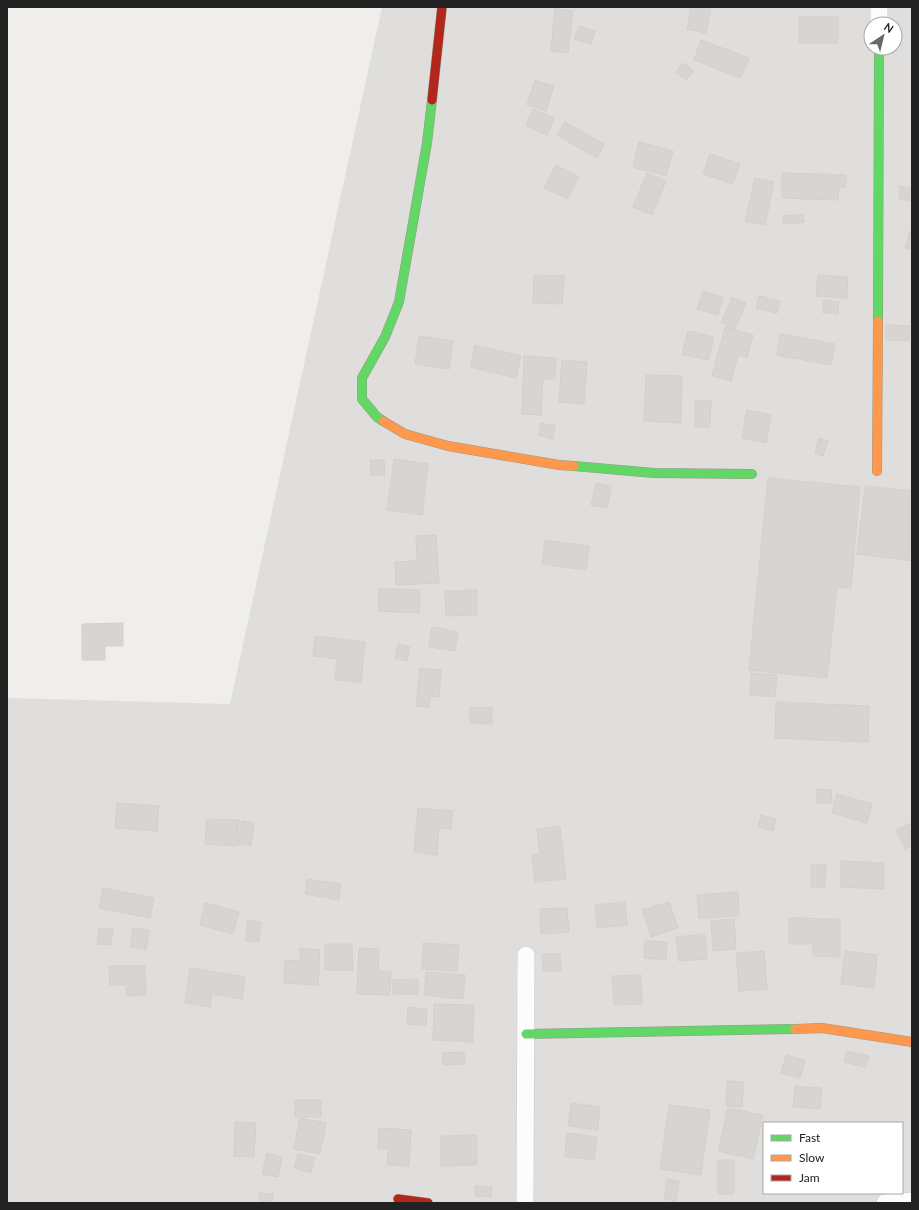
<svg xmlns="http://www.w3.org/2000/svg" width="919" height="1210" viewBox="0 0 919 1210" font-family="Lato,sans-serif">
	<rect width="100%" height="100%" fill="#f0eeeb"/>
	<path fill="#dfdedc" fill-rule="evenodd" d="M382,7H912V1203H7V698L230,704ZM871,24H895V48H871ZM764,1123H902V1193H764Z"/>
	<g fill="#d7d4d2" stroke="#d3d0cc">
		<polygon points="691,7 711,7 706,33 687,29"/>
		<polygon points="555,9 573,11 568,53 551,51"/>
		<rect x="799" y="17" width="39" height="26"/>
		<polygon points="579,26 595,31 591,44 574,39"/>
		<polygon points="701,40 749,58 741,78 694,60"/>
		<polygon points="683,63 694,71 686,80 676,72"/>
		<polygon points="535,80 554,86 546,111 527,105"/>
		<polygon points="533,109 554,118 547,135 526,126"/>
		<polygon points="565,122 604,144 597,158 557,135"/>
		<polygon points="639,142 673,151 666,176 633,167"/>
		<polygon points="710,154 740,164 733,184 703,174"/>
		<polygon points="556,165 579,177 568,199 544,188"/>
		<polygon points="647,173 666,181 652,215 633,207"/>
		<polygon points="782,173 846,175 846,187 839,187 838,200 782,198"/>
		<polygon points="755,178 774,182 765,225 745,221"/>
		<polygon points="900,186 912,188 912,201 899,199"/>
		<polygon points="803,214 804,222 784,224 783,216"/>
		<polygon points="910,231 912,232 912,250 905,248"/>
		<polygon points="534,275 564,276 562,304 533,303"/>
		<polygon points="818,275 848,277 847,298 816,296"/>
		<polygon points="703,291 723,297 718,315 697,309"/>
		<polygon points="759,296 780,301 777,313 756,308"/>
		<polygon points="732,297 746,303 735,329 721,323"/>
		<polygon points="823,300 839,302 838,314 823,313"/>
		<polygon points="886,325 910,326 909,341 886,340"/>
		<polygon points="725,327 753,335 747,358 738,355 731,381 712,376"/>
		<polygon points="688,331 714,337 708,360 682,354"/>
		<polygon points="780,334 835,344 831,365 777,355"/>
		<polygon points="419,336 453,341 449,369 415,364"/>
		<polygon points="475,345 521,356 516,378 470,367"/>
		<polygon points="524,356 556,358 555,379 543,379 541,415 522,414"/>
		<polygon points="562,360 587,362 584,404 559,402"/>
		<polygon points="646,375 682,376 681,423 644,421"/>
		<polygon points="695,401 711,401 710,427 695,427"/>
		<polygon points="747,410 771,415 766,443 742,438"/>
		<polygon points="541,423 555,426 553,439 538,435"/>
		<polygon points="819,438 828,441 823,456 815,453"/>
		<polygon points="394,459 428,464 422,515 387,510"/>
		<polygon points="370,460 384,460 385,475 371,475"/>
		<polygon points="768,478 860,487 851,588 837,587 827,678 749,670"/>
		<polygon points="596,483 611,486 607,508 591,505"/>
		<polygon points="865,486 912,491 912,561 857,554"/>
		<polygon points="436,535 439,583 396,585 395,562 417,561 416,536"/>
		<polygon points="545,540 589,546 586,570 542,564"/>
		<polygon points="379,589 420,590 419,613 378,611"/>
		<polygon points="477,590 477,615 446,616 445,591"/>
		<polygon points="123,623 123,646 105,646 105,660 82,660 82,624"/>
		<polygon points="432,627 458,632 455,651 429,647"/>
		<polygon points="315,636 365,642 361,682 335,680 337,659 313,656"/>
		<polygon points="398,644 410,647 407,661 395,658"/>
		<polygon points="420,668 441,670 439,697 431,696 429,707 416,706"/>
		<polygon points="751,673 777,675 775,697 750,695"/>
		<polygon points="776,702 869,706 868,742 775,738"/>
		<polygon points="470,707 492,708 492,724 470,723"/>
		<polygon points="817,789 831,790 832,803 817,803"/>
		<polygon points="837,794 872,804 867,823 832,813"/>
		<polygon points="117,803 159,806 157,831 115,828"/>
		<polygon points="418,808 453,811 451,829 439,828 437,855 414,852"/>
		<polygon points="761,815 776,819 773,831 758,827"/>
		<polygon points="207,819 239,820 238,846 205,844"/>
		<polygon points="242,821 254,823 251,846 239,844"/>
		<polygon points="912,823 912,845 905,849 896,830"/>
		<polygon points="560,826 566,879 535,882 532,855 540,854 537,829"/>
		<polygon points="841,861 884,863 884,889 841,887"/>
		<polygon points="811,865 826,865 825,887 811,887"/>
		<polygon points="307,879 341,884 339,900 305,894"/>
		<polygon points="103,888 154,898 150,918 99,908"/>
		<polygon points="738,892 739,916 699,918 697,895"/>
		<polygon points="625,902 627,925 597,928 595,905"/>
		<polygon points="669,902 678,928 651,937 642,910"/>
		<polygon points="205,903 239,912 233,934 200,925"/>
		<polygon points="567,908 569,932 541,934 540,909"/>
		<polygon points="789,918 840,919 840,957 813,956 813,944 789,944"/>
		<polygon points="734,919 736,949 713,951 711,921"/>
		<polygon points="247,920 261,922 259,942 246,941"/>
		<polygon points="99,928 113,929 111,945 97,944"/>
		<polygon points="133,928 149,930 146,950 130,947"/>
		<polygon points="705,934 707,959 679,961 676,937"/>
		<polygon points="645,941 667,942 666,960 644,958"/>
		<polygon points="423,943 459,945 457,971 422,969"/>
		<polygon points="325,944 352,944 353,970 325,970"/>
		<polygon points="300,948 320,950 318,985 284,983 285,960 300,961"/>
		<polygon points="359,948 379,949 378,971 391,971 390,995 357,994"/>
		<polygon points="764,951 767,989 739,991 736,953"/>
		<polygon points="845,951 877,955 874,988 841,984"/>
		<polygon points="542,954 560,954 561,971 543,971"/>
		<polygon points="109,966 145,966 146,995 127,996 126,985 110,985"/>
		<polygon points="190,968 245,977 242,999 212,994 210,1007 185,1003"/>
		<polygon points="426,972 465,975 463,999 424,995"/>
		<polygon points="641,975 642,1004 614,1005 612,976"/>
		<polygon points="418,979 418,994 393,994 393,980"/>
		<polygon points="434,1004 474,1005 473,1042 433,1040"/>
		<polygon points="408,1007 427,1009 426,1026 407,1024"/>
		<polygon points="847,1051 869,1056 866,1067 844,1062"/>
		<polygon points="464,1052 465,1064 443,1065 442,1053"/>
		<polygon points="786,1055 805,1060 800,1078 781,1073"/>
		<polygon points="727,1081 744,1082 742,1107 726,1106"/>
		<polygon points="795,1086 822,1088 820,1109 793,1107"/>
		<rect x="295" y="1100" width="26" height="17"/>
		<polygon points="571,1103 600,1107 598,1130 568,1126"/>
		<polygon points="669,1105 710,1110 701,1175 660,1169"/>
		<polygon points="728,1108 763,1115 753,1159 718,1151"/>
		<polygon points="300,1118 326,1123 320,1154 294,1149"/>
		<polygon points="235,1122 256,1123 254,1157 234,1156"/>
		<polygon points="379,1128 411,1130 409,1166 387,1165 388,1149 378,1149"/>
		<polygon points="567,1133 597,1137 594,1160 565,1156"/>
		<polygon points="477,1135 477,1165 441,1166 441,1136"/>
		<polygon points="267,1153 282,1157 278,1177 262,1174"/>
		<polygon points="298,1154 315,1158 311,1173 294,1168"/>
		<rect x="718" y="1160" width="16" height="34"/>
		<polygon points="667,1179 679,1181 676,1201 664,1199"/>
		<polygon points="475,1186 492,1187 491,1197 475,1196"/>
		<polygon points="259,1193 273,1194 272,1203 259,1203"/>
	</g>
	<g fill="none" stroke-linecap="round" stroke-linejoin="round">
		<g stroke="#c9c8c7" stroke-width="18">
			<g id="street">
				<polyline points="879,24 879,7"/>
				<polyline points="525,1203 526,955"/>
				<polyline points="885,1203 912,1201"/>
			</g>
		</g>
		<g stroke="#999a82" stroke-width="10">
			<g id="fast">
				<polyline points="878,321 879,48"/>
				<polyline points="383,421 377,417 362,399 362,378 385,337 399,302 427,143 432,100"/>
				<polyline points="574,466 654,473 752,474"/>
				<polyline points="526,1034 795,1029"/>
			</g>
		</g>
		<g stroke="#999a82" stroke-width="10">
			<g id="slow">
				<polyline points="383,421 405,434 448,446 559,465 574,466"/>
				<polyline points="877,471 878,321"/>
				<polyline points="795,1029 822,1028 912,1042"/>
			</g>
		</g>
		<g stroke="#999a82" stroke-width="10">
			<g id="jam">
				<polyline points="432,100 442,7"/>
				<polyline points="398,1199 428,1203"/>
			</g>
		</g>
		<use href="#street" stroke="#fdfcfc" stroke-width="17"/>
		<use href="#fast" stroke="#63d668" stroke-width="9"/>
		<use href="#slow" stroke="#ff974d" stroke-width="9"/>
		<use href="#jam" stroke="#b3261e" stroke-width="9"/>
	</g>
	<rect width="919" height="1210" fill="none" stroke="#222222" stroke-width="16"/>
	<rect x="763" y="1122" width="140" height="72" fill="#ffffff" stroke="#a7a7a7"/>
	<rect x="771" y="1135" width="20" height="6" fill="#63d668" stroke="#a7a7a7"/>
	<text x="799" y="1142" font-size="12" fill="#222222">Fast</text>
	<rect x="771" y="1155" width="20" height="6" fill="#ff974d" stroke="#a7a7a7"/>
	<text x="799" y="1162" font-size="12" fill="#222222">Slow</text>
	<rect x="771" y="1175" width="20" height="6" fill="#b3261e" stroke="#a7a7a7"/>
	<text x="799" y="1182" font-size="12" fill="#222222">Jam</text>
	<g transform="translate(883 36) rotate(35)"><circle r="19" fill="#ffffff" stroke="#a7a7a7"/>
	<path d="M0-3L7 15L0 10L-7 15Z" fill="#6a6968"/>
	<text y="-6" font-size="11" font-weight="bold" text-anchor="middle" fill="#222222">N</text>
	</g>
</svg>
